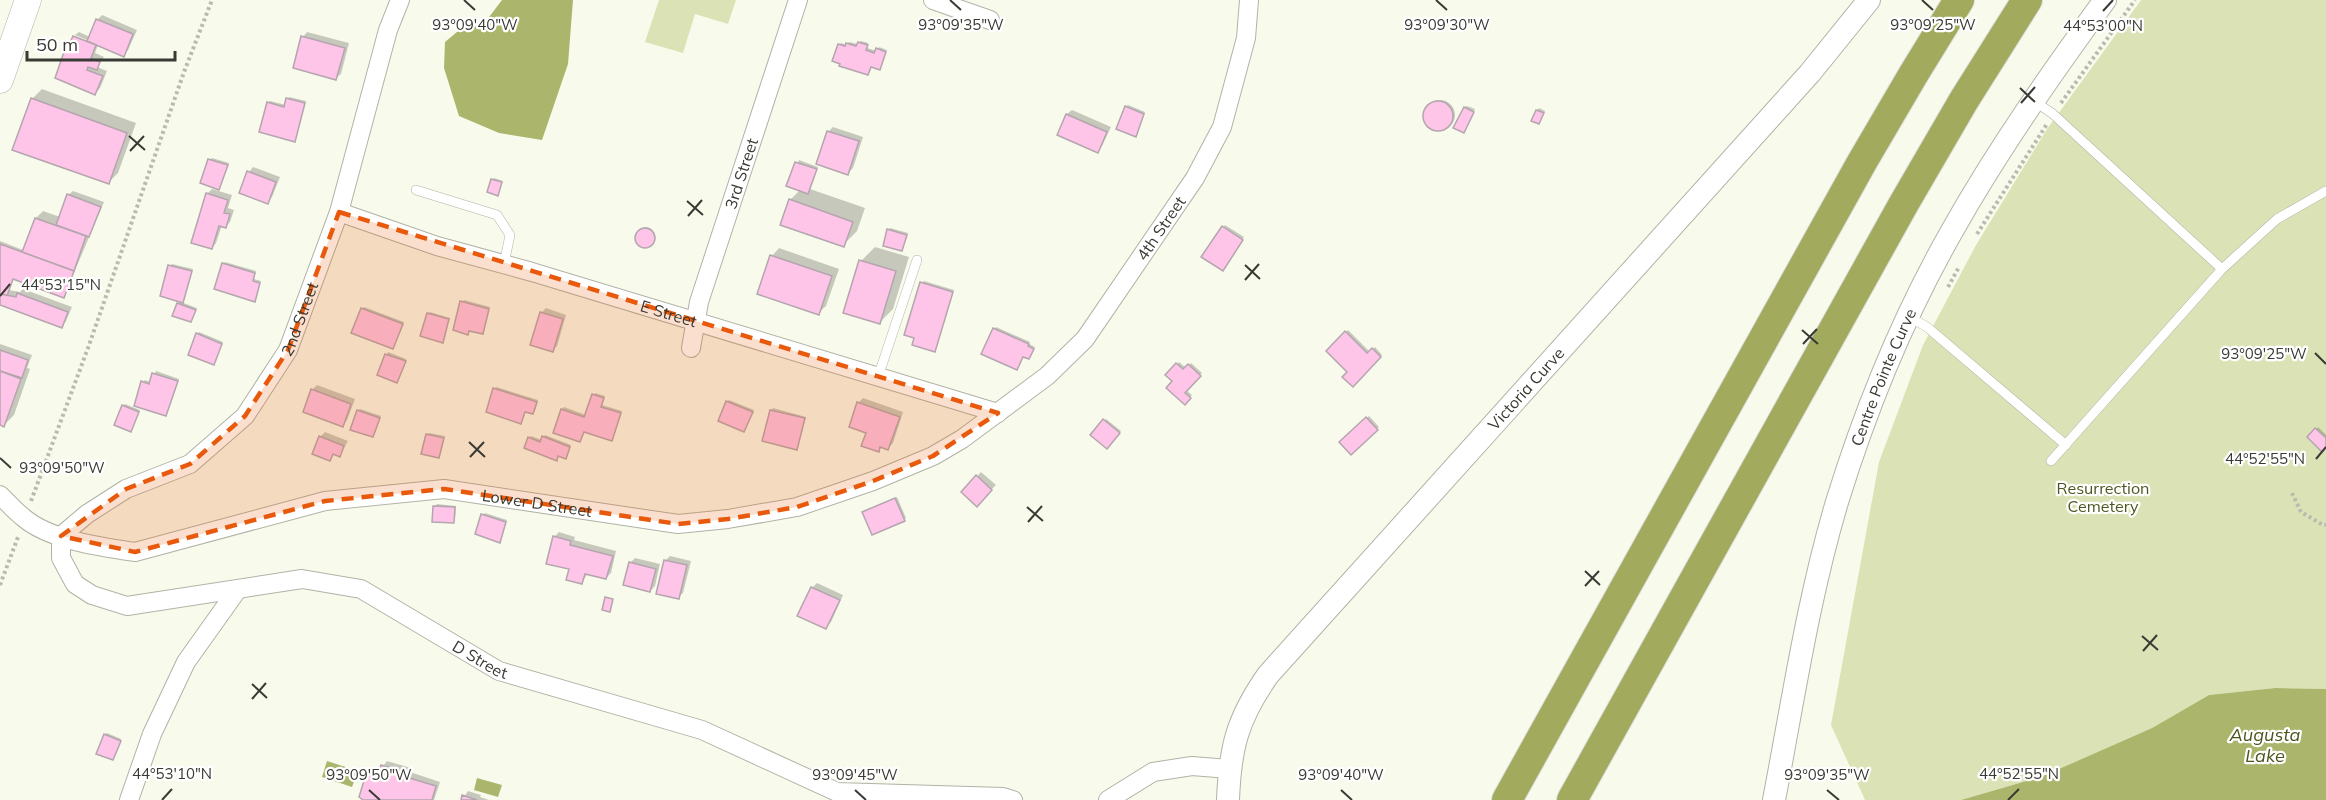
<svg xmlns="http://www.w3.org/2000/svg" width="2326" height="800" viewBox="0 0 2326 800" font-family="Mulish,sans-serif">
	<rect width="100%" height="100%" fill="#f8fbec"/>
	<g fill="#dbe3b6">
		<polygon points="659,0 736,0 728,24 695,14 683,53 645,42"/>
		<polygon points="2141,0 2326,0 2326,689 2275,688 2209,695 2152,728 2043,776 1961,800 1865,800 1831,725 1879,462 1923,345 1976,245 2047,129"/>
	</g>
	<g fill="#abb66c">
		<polygon points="502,0 573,0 568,64 542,140 499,133 459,116 444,68 445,42 463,27 483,25"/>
		<polygon points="2275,688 2326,689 2326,800 1961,800 2043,776 2152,728 2209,695"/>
		<polygon points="327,761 358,771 352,787 322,777"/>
		<polygon points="477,778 502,785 498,797 474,790"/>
	</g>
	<g fill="#0003">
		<polygon points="102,15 137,30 128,50 123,55 98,45 95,53 104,57 97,67 107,71 100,88 95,93 67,47 71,43 93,46 94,43 75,35 79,32 90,37 97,20"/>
		<polygon points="307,32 349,43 341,74 336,78 303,37"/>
		<polygon points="861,41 868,43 867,48 877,51 879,47 887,50 881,67 879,69 871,66 867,74 839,45 841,43 847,45 849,42 858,44"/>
		<polygon points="42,89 136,123 118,173 108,183 32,99"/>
		<polygon points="289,97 306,101 295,140 268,103 270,101 286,105"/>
		<circle cx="1440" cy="115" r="15"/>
		<polygon points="1128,105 1145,112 1137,133 1126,107"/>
		<polygon points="1467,106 1475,109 1465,130 1465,107"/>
		<polygon points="1539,108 1545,111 1539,123 1537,110"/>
		<polygon points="1072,110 1111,127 1102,146 1097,151 1059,134 1067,114"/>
		<polygon points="833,127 863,137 853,168 848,173 828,132"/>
		<polygon points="212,158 229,163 219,189 210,160"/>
		<polygon points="799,160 818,167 810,189 865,208 857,231 843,245 790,200 800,190 788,186"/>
		<polygon points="253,167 280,177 272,197 268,202 249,172"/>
		<polygon points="494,178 503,181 497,194 492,180"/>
		<polygon points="212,189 232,195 228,208 234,210 230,222 226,226 222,225 216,243 212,248 207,194"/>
		<polygon points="73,191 104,202 65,294 14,278 9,290 20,292 23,289 72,307 66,321 62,326 0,304 0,241 23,250 36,218 43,211 60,217 68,195"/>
		<polygon points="1225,225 1244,237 1224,267 1203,257"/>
		<circle cx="646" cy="236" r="9"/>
		<polygon points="890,228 908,233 901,250 889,230"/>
		<polygon points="875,247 909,257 893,309 879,323 861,261"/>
		<polygon points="779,248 839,269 826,306 818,313 772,256"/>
		<polygon points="225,262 256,271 254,279 261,281 254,300 223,264"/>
		<polygon points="172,264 193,269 184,299 181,302 197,308 191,321 178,304 182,301 170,266"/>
		<polygon points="924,281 954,290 934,350 922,283"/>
		<polygon points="464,300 490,307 482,332 470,331 468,333 462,302"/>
		<polygon points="364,307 404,322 393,347 362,309"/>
		<polygon points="546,308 566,315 557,346 552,351 541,313"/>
		<polygon points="430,312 450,318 442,341 428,314"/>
		<polygon points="996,327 1030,342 1029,344 1035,347 1029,358 1024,355 1017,368 994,329"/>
		<polygon points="1348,330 1370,352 1375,347 1382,355 1353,385 1350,372 1328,351"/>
		<polygon points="199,332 223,342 213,364 197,334"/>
		<polygon points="0,344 32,355 27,368 30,369 14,415 4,425 0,423"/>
		<polygon points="388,352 406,359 397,381 379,375"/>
		<polygon points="1179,362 1186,368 1191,363 1202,373 1186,390 1192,395 1185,403 1174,381 1167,375"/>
		<polygon points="156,371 179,379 166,415 143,382 145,380 151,382"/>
		<polygon points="317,385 355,399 347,420 343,425 312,390"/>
		<polygon points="496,387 538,400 535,411 533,413 526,411 521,422 494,389"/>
		<polygon points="595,393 605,396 602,405 622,411 611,440 584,431 580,440 562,409 564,407 586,415"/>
		<polygon points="863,398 903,412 893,443 888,448 883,446 878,450 868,432 858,403"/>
		<polygon points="729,400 754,410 744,431 727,402"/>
		<polygon points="125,404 140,410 131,430 123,406"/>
		<polygon points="773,408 806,417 796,448 771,410"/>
		<polygon points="360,409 381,416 373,436 358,411"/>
		<polygon points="1369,416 1379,427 1351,453 1341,442"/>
		<polygon points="1106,419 1121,431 1107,447 1092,435"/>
		<polygon points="2318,427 2326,435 2326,446 2309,437"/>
		<polygon points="325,432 348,441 340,455 334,454 330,459 320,437"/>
		<polygon points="429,433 445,436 439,457 427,435"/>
		<polygon points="545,435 571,445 567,455 559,455 556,459 529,438 531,436 542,440"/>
		<polygon points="981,472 996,485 977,504 963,492"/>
		<polygon points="897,497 906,518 904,520 864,512"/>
		<polygon points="437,504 456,506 455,520 453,522 435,506"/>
		<polygon points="485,513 507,520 499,541 483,515"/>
		<polygon points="559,532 575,537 574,540 616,551 611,573 606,578 588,573 582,582 571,568 554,537"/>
		<polygon points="670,556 691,561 683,593 678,597 666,560"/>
		<polygon points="635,558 660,564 655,586 650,591 630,563"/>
		<polygon points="817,583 843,595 831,622 826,627 812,588"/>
		<polygon points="107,733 121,739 114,757 105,735"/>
		<polygon points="387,761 411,768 410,772 440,782 434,800 365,800 369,772 373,767 381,769"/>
		<polygon points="468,791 481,795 480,797 489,800 462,800"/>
	</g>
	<g fill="#fec5e8" stroke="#b4a5ae" stroke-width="1.5">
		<polygon points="96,19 133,34 124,57 87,41"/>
		<polygon points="73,36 96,45 91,58 100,62 97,70 88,67 87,70 103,76 95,95 55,78 66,46 68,47"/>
		<polygon points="301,36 345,48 336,80 293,68"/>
		<polygon points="858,42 868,45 866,50 874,53 876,48 886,52 880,70 871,67 868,75 839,66 840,64 832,61 838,44 845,46 846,43 856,46"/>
		<polygon points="31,98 127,133 109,184 12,150"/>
		<polygon points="286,98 305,103 295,142 259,132 267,102 284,107"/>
		<circle cx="1438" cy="116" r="15"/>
		<polygon points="1125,106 1144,114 1136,137 1116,129"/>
		<polygon points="1464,107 1474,112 1464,133 1453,128"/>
		<polygon points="1536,110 1544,113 1539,124 1531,121"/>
		<polygon points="1066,114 1107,132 1098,153 1057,135"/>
		<polygon points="827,131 859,141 848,175 816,164"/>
		<polygon points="208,159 228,165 219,190 200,183"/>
		<polygon points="795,162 817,169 808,194 786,186"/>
		<polygon points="247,171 276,182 268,204 239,193"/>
		<polygon points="491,179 502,182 498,196 487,192"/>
		<polygon points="206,193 228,200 224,213 230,214 226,228 219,226 212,249 191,243"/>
		<polygon points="67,194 101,207 89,237 56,225"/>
		<polygon points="789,199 853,222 844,247 780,225"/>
		<polygon points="35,218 86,236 74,271 22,252"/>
		<polygon points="1222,226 1243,240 1223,271 1201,257"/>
		<circle cx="645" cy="238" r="10"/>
		<polygon points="887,229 907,235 902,251 883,246"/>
		<polygon points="0,244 74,271 64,298 13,279 7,296 0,294"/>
		<polygon points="770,255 832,276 819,315 757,294"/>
		<polygon points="859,260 896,271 880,324 843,313"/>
		<polygon points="222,263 255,273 253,281 260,283 255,302 214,289"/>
		<polygon points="168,265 192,271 183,303 160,296"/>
		<polygon points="920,282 953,292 935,352 912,345 914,338 904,335"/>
		<polygon points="17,293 68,312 62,328 0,305 0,294 16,297"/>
		<polygon points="460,301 489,309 483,334 469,331 468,335 453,330"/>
		<polygon points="177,303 196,310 191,322 172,316"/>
		<polygon points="361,308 403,324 393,349 351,333"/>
		<polygon points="540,312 563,319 553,352 530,345"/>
		<polygon points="427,313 449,319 443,343 420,336"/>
		<polygon points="993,328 1029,344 1028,346 1034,349 1029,359 1023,357 1017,370 981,354"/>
		<polygon points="1345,331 1367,353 1372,348 1381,357 1353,387 1342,377 1347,372 1326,351"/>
		<polygon points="196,333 222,344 214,365 188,355"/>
		<polygon points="0,350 28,360 22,378 0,371"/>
		<polygon points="385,354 406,361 397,383 377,375"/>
		<polygon points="1176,363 1183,369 1188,364 1201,376 1185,393 1191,398 1185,405 1166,388 1172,381 1165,375"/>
		<polygon points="0,371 21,379 4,427 0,425"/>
		<polygon points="152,373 178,381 166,416 134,406 141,381 149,384"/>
		<polygon points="493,388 537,402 533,414 525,412 521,424 486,412"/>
		<polygon points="311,389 351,404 343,427 303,412"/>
		<polygon points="592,394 604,398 601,407 621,413 612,441 584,432 580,442 553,433 561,409 584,417"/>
		<polygon points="726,401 753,412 744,432 718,421"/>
		<polygon points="857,402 900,417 888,450 880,447 879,452 861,446 866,433 849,427"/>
		<polygon points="122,405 139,412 131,432 114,425"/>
		<polygon points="357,410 380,418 373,437 350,430"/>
		<polygon points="770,410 805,418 797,450 762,441"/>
		<polygon points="1366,417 1378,430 1351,455 1339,442"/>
		<polygon points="1103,419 1120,433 1107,449 1090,435"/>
		<polygon points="2315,428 2326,438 2326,448 2322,452 2307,437"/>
		<polygon points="426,434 444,438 439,458 421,454"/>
		<polygon points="319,436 344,446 340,457 333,454 330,461 312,454"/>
		<polygon points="542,436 570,447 566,459 558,456 557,461 524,448 528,437 540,442"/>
		<polygon points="976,475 992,490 977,507 961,492"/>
		<polygon points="895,498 905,521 872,535 862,512"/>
		<polygon points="433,506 455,507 454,523 432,522"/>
		<polygon points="481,514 506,522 500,543 475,534"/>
		<polygon points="553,536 571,541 570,545 613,556 606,579 585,574 582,584 566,580 569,569 546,564"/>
		<polygon points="664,560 687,565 679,599 656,594"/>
		<polygon points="629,562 656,569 650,592 623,585"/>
		<polygon points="811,587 840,600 826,629 797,616"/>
		<polygon points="605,597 613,599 610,612 602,610"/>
		<polygon points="104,734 121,741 113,760 96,754"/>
		<polygon points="381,765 407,773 406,777 436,786 432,800 363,800 359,797 367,771 378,774"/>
		<polygon points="462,795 477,800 461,800"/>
	</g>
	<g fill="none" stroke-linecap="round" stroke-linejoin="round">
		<g stroke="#b0b3a5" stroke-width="10">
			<g id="service">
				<polyline points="2034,101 2053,114 2222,269"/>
				<polyline points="416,190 497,215 510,235 504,264"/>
				<polyline points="1908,316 1927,327 2066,445"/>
				<polyline points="878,377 917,260"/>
				<polyline points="2051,461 2222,269 2277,219 2326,191"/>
			</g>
		</g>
		<g stroke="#b0b3a5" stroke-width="20">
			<g id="minor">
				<polyline points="933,0 990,20"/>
				<path id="s1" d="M339,212L437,246L532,272L998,413"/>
				<path id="s2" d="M691,348L699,302L798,0"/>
				<path id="s3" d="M0,495C8,503 15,511 24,518C50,540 101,547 135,552L325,501L444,489L678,524L728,519L797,507L873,481L933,456L962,439L1047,376L1085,339L1195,178L1222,127L1246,38L1249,0"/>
				<path id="s4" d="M61,536V558L75,584L92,595L127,606L302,579L361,589L499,671L702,730L837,792L1003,797L1013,800"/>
				<path id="s5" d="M61,536L87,514L126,489L190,464L245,416L288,350L339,212L388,30L400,0"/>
				<polyline points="129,800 152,734 186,662 238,589"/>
				<polyline points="1108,800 1153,772 1192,766 1229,769"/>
			</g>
		</g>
		<g stroke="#b0b3a5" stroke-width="24">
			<g id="tertiary">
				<path id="s6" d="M1228,800C1230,748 1237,719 1268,675L1810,73L1869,0"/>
				<path id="s7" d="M1774,800C1793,701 1808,599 1837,502C1866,408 1903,317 1952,231C1997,151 2051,74 2105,0"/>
			</g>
		</g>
		<g stroke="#b0b3a5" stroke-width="27">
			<polyline id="secondary" points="0,80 28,0"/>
		</g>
		<g stroke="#dfdfdf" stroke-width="32">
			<g id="trunk">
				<polyline points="1507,800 1862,162 1913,75 1959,0"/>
				<polyline points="1572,800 1903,205 1964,100 2027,0"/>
			</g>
		</g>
		<g stroke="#b9bbaf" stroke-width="4" stroke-dasharray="3 3" stroke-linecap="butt">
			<polyline points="2061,103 2135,0"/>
			<polyline points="1977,234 2047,124"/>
			<polyline points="1948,287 1959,267"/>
			<polyline points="2292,493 2301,512 2323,525 2326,525"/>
			<polyline points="31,501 88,348 184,72 212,0"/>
			<polyline points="0,585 18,537"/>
		</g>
		<use href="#service" stroke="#fff" stroke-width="9"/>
		<use href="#minor" stroke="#fff" stroke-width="18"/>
		<use href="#tertiary" stroke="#fff" stroke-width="22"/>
		<use href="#secondary" stroke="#fff" stroke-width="26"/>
		<use href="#trunk" stroke="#a2aa5e" stroke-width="30"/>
	</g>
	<path fill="#e8590c" fill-opacity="0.2" stroke="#e8590c" stroke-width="4.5" stroke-dasharray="12 8" stroke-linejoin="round" d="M339,212L998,413L933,456L873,481L797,507L728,519L678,524L444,489L325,501L135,552L61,536L126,489L190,464L245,416L288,350Z"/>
	<path fill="none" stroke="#393a34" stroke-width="2" d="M464,0L475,10M950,0L961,10M1436,0L1447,10M1922,0L1933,10M2103,11L2113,0M2020,88L2035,102M2021,103L2035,87M129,136L145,150M130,151L144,136M687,201L703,215M688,216L702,200M1245,265L1260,279M1245,280L1259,264M0,296L10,284M1802,330L1818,344M1803,344L1817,329M2315,353L2326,364M469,442L485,457M470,457L484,442M0,458L11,468M2316,459L2326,447M1027,507L1043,521M1028,522L1042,506M1585,571L1600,585M1585,586L1599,571M2142,636L2158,650M2143,651L2157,635M252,684L267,698M252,699L266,683M369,790L380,800M855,790L866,800M1341,790L1352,800M1827,790L1839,800M162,800L172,789M2008,800L2019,789"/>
	<g text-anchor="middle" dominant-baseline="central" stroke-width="4.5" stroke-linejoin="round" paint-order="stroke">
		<g font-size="16" fill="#393a34" stroke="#fff">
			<text stroke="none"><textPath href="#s2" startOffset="182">3rd Street</textPath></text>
			<text stroke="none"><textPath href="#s3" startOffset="1296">4th Street</textPath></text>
			<text stroke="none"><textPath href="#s1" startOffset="345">E Street</textPath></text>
			<text stroke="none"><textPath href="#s5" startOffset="334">2nd Street</textPath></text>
			<text stroke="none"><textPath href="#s7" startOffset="438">Centre Pointe Curve</textPath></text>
			<text stroke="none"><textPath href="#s6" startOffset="519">Victoria Curve</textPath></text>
			<text stroke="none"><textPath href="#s3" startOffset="561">Lower D Street</textPath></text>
			<text stroke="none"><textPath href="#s4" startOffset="484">D Street</textPath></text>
		</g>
		<g font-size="16" fill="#4f5620" stroke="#fff">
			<text x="2103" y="488">Resurrection<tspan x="2103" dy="18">Cemetery</tspan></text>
		</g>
		<g font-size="18" font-style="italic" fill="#4d541e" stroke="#fff">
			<text x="2265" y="734">Augusta<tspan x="2265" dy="21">Lake</tspan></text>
		</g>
	</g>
	<g font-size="15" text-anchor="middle" fill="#393a34" stroke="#fff" stroke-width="4.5" stroke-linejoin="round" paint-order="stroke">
		<text x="475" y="30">93°09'40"W</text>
		<text x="961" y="30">93°09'35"W</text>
		<text x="1933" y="30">93°09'25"W</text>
		<text x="1447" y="30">93°09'30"W</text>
		<text x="2103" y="31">44°53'00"N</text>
		<text x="61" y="290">44°53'15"N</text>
		<text x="2264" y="359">93°09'25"W</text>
		<text x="2265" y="464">44°52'55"N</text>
		<text x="62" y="473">93°09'50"W</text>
		<text x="172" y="779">44°53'10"N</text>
		<text x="2019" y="779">44°52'55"N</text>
		<text x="369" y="780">93°09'50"W</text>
		<text x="855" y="780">93°09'45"W</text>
		<text x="1341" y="780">93°09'40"W</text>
		<text x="1827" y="780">93°09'35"W</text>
	</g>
	<path d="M27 51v9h148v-9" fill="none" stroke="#393a34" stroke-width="3"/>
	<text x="36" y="51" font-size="18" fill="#393a34" stroke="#ffffff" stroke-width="4.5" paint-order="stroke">50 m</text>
</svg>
